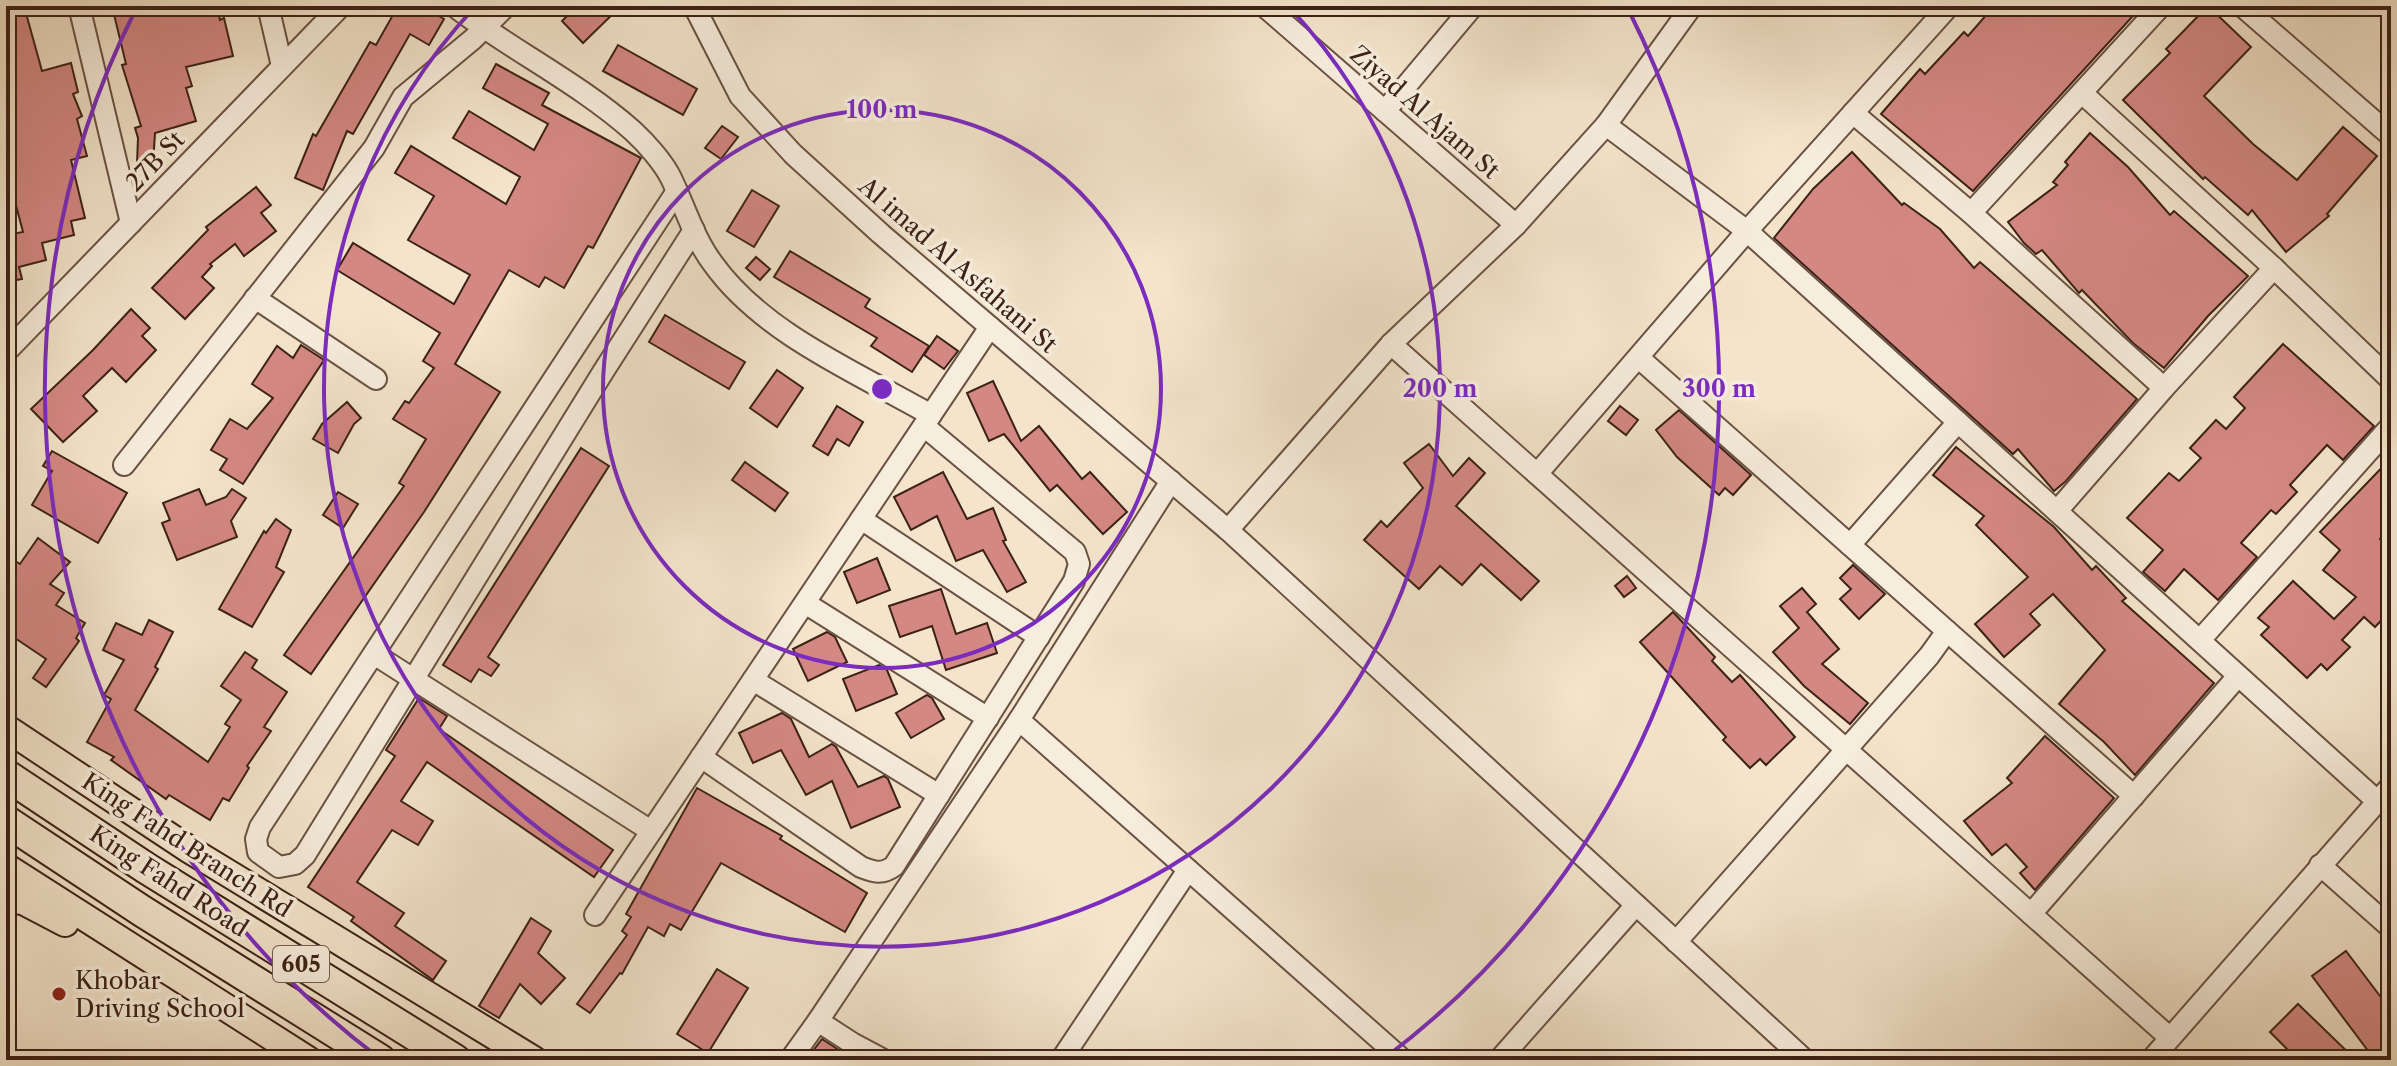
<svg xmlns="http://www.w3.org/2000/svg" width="2397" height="1066" viewBox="0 0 2397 1066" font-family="'Libre Caslon Text',serif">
	<rect width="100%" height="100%" fill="#f3e4cb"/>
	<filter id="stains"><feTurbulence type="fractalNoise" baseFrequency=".0025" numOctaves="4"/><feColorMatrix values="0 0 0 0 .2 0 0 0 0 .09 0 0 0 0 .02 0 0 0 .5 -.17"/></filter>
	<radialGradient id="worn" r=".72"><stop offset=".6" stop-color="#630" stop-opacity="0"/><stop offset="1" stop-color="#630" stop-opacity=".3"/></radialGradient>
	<g fill="#d48883" stroke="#3c2216" stroke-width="2">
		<polygon points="6,6 24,6 42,71 71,63 78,92 73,94 82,116 77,119 87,156 71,160 85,218 71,221 74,235 42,243 46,260 19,267 22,279 6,282 6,235 23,232 6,167"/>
		<polygon points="112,6 179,6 180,16 217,7 220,20 224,18 233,56 186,67 192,86 186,88 196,121 155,133 153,164 137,163 138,138 135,128 141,126 122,65 126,64"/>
		<polygon points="398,6 422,6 444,19 429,45 410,34 353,134 347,131 323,190 295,178 313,134 316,136 370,42 376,45"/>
		<polygon points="577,6 621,6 583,43 562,21"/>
		<polygon points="1994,6 2142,6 1973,191 1881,114 1920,69 1925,74 1964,32 1968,36"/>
		<polygon points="2208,6 2251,47 2204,96 2253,144 2297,180 2343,127 2377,156 2327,214 2329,216 2286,252 2252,210 2248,215 2205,177 2203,179 2123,100 2170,53 2166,49"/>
		<polygon points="618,45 697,89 683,115 603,71"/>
		<polygon points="496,64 549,93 542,105 641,158 593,248 588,246 564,288 545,277 539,287 509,270 455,364 500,392 424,512 311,674 284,655 404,486 399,483 426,439 393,419 405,401 409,403 434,368 423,361 440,333 337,270 353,243 454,304 470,275 408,240 434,196 395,173 411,146 506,204 520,177 453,138 469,111 534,150 548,124 483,88"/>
		<polygon points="722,126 738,137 721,159 705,148"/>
		<polygon points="2090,133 2128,167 2170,215 2174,211 2248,276 2208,316 2164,368 2133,343 2082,290 2079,293 2042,250 2036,254 2024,243 2008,222 2057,185 2053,182 2068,165 2065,162"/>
		<polygon points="1852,152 1902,205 1904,203 1940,229 1974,268 1980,262 2137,399 2066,481 2054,491 2018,449 2013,454 1774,238 1813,189"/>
		<polygon points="256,187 271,205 261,213 276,231 244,256 235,244 210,264 212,266 202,277 214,288 185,319 152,288 208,230 206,227"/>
		<polygon points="752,190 779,206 754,247 727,231"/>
		<polygon points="790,251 870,299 865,307 929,346 912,372 871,346 877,338 774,277"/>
		<polygon points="756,257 770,269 760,280 746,268"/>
		<polygon points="131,309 150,328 142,336 156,350 126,382 112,368 83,396 97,411 63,442 31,409 93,350"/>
		<polygon points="665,315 745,362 729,389 649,342"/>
		<polygon points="937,336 958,351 944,369 924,355"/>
		<polygon points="2283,344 2374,426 2343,460 2327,445 2290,485 2297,492 2276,514 2271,510 2241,543 2257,557 2218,600 2184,569 2165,591 2143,572 2163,550 2127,518 2169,473 2179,481 2201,458 2190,448 2216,420 2226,429 2245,408 2234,397"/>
		<polygon points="301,345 324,360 243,484 220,470 227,459 211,450 230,419 247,429 273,398 252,384 277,346 293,358"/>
		<polygon points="777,370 803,388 777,427 750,408"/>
		<polygon points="993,381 1021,441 1039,426 1082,479 1090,472 1127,512 1103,534 1057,485 1050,491 1004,434 989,441 967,393"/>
		<polygon points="347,402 361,418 354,424 338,453 313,439 322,424"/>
		<polygon points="837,406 863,422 849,446 837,439 828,455 813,446"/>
		<polygon points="1620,406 1638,420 1626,435 1608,421"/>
		<polygon points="1679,410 1751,475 1733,495 1725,488 1719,495 1677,457 1656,430"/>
		<polygon points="1429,444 1453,476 1469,458 1485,473 1456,506 1539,581 1521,600 1481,564 1462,585 1440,566 1419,589 1364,540 1381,521 1387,527 1423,488 1404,463"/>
		<polygon points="1956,447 2054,527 2092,570 2096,566 2126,598 2122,601 2214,683 2135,775 2104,742 2059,704 2105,650 2053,594 2030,614 2040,625 2004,657 1975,624 2028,577 1976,525 1984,516 1933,475"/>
		<polygon points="581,448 609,466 488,657 499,665 491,676 479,669 471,682 443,665"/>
		<polygon points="52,451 127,493 98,543 32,505 52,471 43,466"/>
		<polygon points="2391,458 2391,527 2380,539 2391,553 2391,610 2375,627 2364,617 2342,640 2350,647 2327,670 2321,664 2307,678 2261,635 2269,627 2258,618 2293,581 2334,619 2356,597 2323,570 2340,550 2320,532"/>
		<polygon points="745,462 788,493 775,511 732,480"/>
		<polygon points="943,472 967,519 993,508 1006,540 1003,541 1026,582 1007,592 983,550 956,561 937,516 911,530 894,497"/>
		<polygon points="199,489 206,505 226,497 232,489 246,498 231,521 237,537 177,560 162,523 170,520 163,503"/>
		<polygon points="338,492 358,504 343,528 323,515"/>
		<polygon points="276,519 291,530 276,567 284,572 252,627 219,609 264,531 266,533"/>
		<polygon points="38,538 70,562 50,584 64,593 56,605 85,623 76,638 79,641 46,687 33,678 46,659 6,632 6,555 20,564"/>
		<polygon points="877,558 890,590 857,603 844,572"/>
		<polygon points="1853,565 1885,594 1859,619 1840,599 1851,589 1840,578"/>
		<polygon points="1627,576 1636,588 1624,597 1615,586"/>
		<polygon points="1802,588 1816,604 1807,612 1839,649 1822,664 1868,703 1850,724 1804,686 1773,652 1799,628 1780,606"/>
		<polygon points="941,589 956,634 987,623 997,653 946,670 932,626 900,637 889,606"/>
		<polygon points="1673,612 1715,657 1712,661 1732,682 1740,675 1795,737 1766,765 1760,759 1750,768 1723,740 1726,737 1640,642"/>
		<polygon points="149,620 173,632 155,667 158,669 135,710 208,762 230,727 225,724 241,700 221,686 245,652 257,660 252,668 287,692 264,727 271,731 247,766 249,768 229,801 223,798 210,820 169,795 166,799 111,760 114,757 87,742 111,699 104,695 124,660 103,650 116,623 142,635"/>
		<polygon points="827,632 835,637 847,662 808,681 793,649"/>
		<polygon points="879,665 887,670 897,694 856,711 843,679"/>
		<polygon points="927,695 932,698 944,719 911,738 896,713"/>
		<polygon points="419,698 447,716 439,729 613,850 594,877 427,762 401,801 433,821 418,845 392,830 357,882 404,913 395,926 446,961 433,980 351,921 354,917 308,887 395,756 386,750"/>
		<polygon points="782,713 791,719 809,757 832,744 836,747 858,787 884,776 888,779 900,807 851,828 832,781 806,795 781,750 753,763 739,733"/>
		<polygon points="2045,736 2114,798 2035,890 2020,873 2027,867 2006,844 1992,855 1964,821 2012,783 2007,778"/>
		<polygon points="697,788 782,836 780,839 867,893 845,932 721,863 681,930 670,924 664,936 648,927 622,974 620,973 590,1013 577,1004 627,935 622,931 631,917 626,914"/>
		<polygon points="531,918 551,931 538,953 565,978 541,1004 520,984 499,1018 479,1006"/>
		<polygon points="2346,951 2380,996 2391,985 2391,1060 2375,1060 2312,976"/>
		<polygon points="717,969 748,988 708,1053 677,1034"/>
		<polygon points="2298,1004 2356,1060 2298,1060 2270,1032"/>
		<polygon points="822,1039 845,1054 856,1060 806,1060"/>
	</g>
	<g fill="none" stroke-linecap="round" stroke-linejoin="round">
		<g stroke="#6a5243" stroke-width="24">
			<g id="minor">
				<polyline points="79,6 131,223"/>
				<polyline points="268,6 282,66"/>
				<path d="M454,6C511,50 579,83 633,131C646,143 663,162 671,178C685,207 694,239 714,265C764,334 858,373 931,415"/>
				<polyline points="694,6 740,96 793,154 881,234 1228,530 1805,1060"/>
				<polyline points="1264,6 1516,225"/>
				<polyline points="2242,6 2391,136"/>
				<polyline points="2082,93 2274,268 2391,380"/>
				<polyline points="1385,111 1473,6"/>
				<polyline points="1853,113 1971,213 2164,388 2057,511"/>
				<polyline points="1606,125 1747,231 2377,801"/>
				<polyline points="677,191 260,827 256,839 258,852 279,867 295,864 305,855 603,372 694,230"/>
				<polyline points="1971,213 2161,6"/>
				<polyline points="255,298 376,379"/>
				<polyline points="1391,344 2169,1037"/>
				<polyline points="6,352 341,6"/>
				<polyline points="1639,358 1947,631 1929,656 1676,942"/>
				<polyline points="2164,388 2274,268"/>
				<polyline points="124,465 374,148 403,97 473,39 506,6"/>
				<polyline points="1537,474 1747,231 1949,6"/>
				<polyline points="861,519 1039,637"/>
				<polyline points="1228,530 1391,344 1516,225 1606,125 1692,6"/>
				<polyline points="1850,545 1958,422"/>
				<polyline points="805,603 988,718"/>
				<polyline points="1947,631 2134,796"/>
				<polyline points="2200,640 2391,426"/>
				<polyline points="374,654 651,831"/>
				<polyline points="753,680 939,795"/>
				<polyline points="1019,720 1403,1060"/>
				<path d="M701,757L861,867C874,872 882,875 894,866L1074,581L1079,564L1075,552L924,426"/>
				<polyline points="2320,865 2391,928"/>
				<polyline points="2031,914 2238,676"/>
				<polyline points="595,915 990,327"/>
				<polyline points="790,1060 818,1021"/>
				<polyline points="884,1060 852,1043 818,1021 1019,720 1171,481"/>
				<polyline points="1061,1060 1188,870"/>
				<polyline points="1499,1060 1636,905"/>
				<polyline points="2151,1060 2391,786"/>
			</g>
		</g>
		<g stroke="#3c2216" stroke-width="30">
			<g id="major">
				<polyline points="6,728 190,850 534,1060"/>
				<polyline points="6,867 308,1060"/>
				<polyline points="6,899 23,901 65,923"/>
			</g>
		</g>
		<g stroke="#3c2216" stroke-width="34">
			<g id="highway">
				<polyline points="6,775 146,868 455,1060"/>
				<polyline points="6,821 142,911 380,1060"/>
			</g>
		</g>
		<use href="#minor" stroke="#f7eddd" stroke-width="20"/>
		<use href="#major" stroke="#f3e4cb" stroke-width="26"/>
		<use href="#highway" stroke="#f3e4cb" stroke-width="30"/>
	</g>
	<g fill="none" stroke="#7b2cbf" stroke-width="4">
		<circle cx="882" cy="389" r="279"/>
		<path d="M1290 8A558 558 0 1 1 474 8"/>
		<path d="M378 1057A837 837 0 0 1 136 9M1628 9A837 837 0 0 1 1386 1057"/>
	</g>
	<circle fill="#8f2418" stroke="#f7eddd" stroke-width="3" cx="59" cy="994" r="8"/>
	<g text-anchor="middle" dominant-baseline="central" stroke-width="7" stroke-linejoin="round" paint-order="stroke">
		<rect fill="#f7eddd" stroke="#745f52" stroke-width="2" x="273" y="946" width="56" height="36" rx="6"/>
		<g font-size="22" font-weight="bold" fill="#3c2216">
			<text x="301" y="964">605</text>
		</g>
		<g font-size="24" fill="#3c2216" stroke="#f7eddd">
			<text transform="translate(1425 112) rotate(41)">Ziyad Al Ajam St</text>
			<text transform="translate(155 161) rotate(-46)">27B St</text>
			<text transform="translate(958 265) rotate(41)">Al imad Al Asfahani St</text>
			<text transform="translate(187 845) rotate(33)">King Fahd Branch Rd</text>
			<text transform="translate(169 881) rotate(33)">King Fahd Road</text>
		</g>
		<g font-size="24" fill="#3c2216" stroke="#f7eddd" text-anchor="start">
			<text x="75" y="980">Khobar<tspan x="75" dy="28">Driving School</tspan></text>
		</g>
	</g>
	<circle cx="882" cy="389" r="12" fill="#7b2cbf" stroke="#f7eddd" stroke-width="4"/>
	<g font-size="24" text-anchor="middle" font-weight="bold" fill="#7b2cbf" stroke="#f7eddd" stroke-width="7" stroke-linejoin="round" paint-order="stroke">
		<text x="882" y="118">100 m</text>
		<text x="1440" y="397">200 m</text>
		<text x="1719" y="397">300 m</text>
	</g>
	<rect width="2397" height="1066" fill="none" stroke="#f3e4cb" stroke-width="32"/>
	<rect x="8" y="8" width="2381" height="1050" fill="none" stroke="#3c2216" stroke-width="4"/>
	<rect x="16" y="16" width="2365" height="1034" fill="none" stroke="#3c2216" stroke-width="2"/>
	<rect width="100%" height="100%" filter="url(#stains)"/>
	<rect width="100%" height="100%" fill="url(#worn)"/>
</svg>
